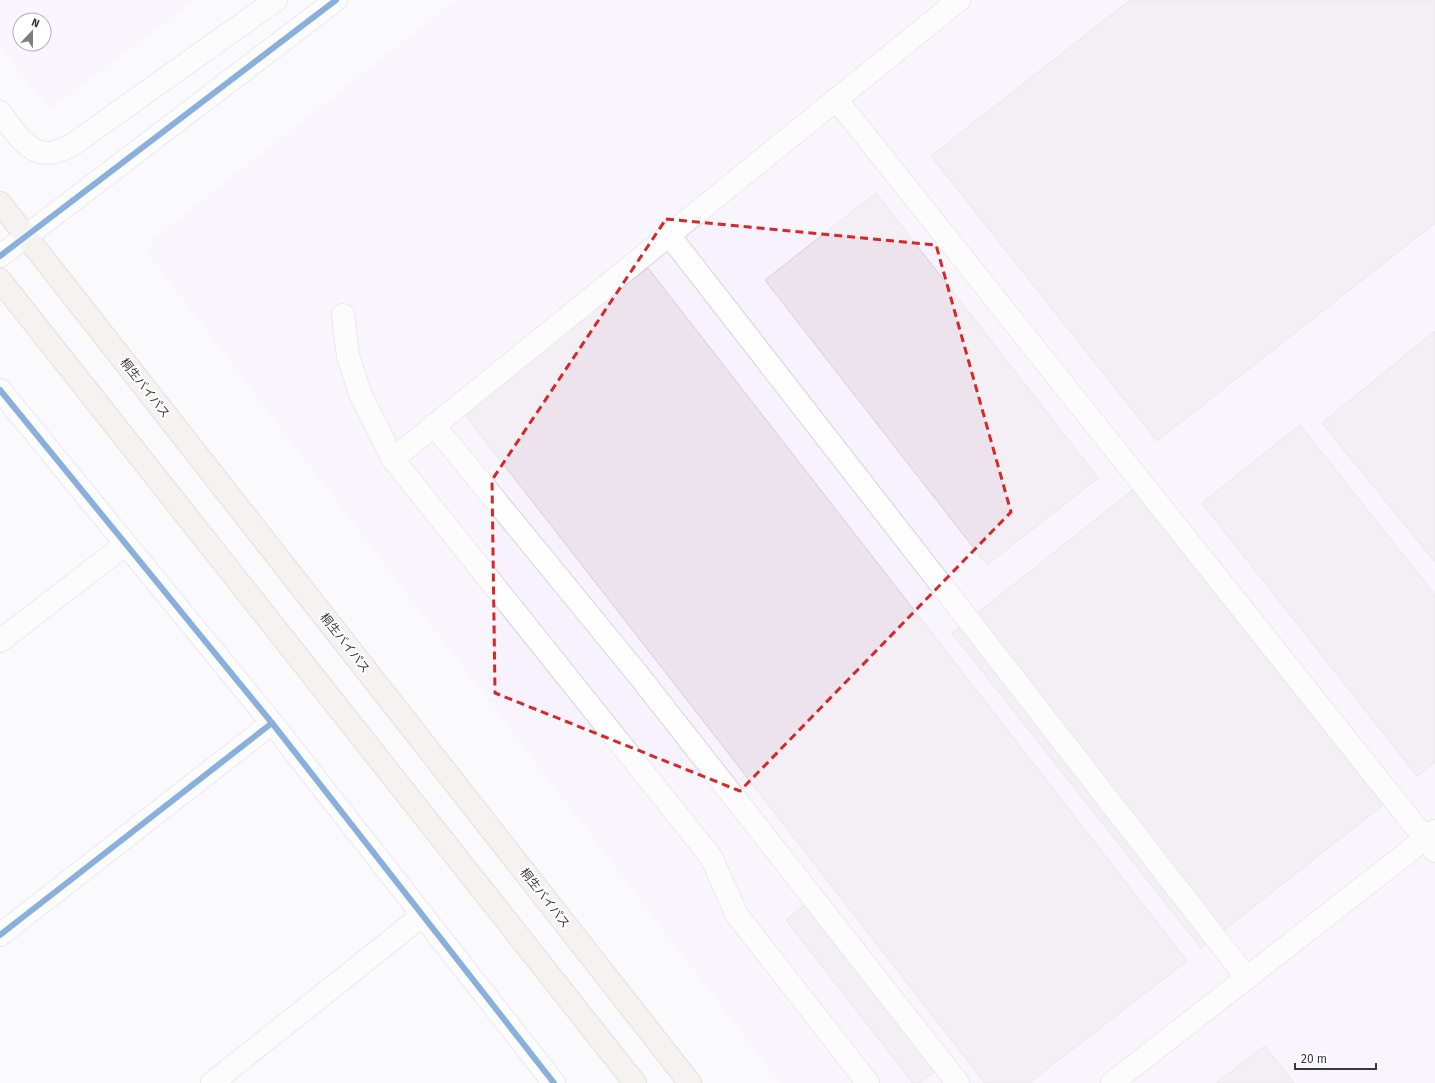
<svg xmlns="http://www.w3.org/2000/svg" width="1435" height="1083" font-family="'Fira Sans','Noto Sans JP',sans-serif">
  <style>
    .built { fill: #f7f2fd; fill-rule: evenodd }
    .building { fill: #ede3ec; stroke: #d3cfd3 }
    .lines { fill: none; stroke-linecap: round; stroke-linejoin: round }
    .minor-casing { stroke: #d6d4d9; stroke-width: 24 }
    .highway-casing { stroke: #c7c1ba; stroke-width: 24 }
    .minor { stroke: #fefefe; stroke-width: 22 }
    .highway { stroke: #eeeae2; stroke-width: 22 }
    .cycleway-casing { stroke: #fff; stroke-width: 8 }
    .cycleway { stroke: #0057b8; stroke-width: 6 }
    .marked { fill: none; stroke: #d62828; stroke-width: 3; stroke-dasharray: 8 5; stroke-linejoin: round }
    .labels { text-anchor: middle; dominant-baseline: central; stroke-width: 4; stroke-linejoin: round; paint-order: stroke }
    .street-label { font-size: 12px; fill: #3b3740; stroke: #fff }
  </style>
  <rect width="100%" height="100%" fill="#faf9fb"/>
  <g class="built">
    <path d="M 0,0 L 195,0 L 50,109 L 0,47 ZM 20,20 L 44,20 L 44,44 L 20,44 Z"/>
    <path d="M 456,0 L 1435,0 L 1435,1083 L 780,1083 L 147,252 L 154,239 Z"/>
  </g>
  <g class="building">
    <path d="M 1130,0 L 1435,0 L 1435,223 L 1157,441 L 931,156 Z"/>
    <path d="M 876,193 L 1098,478 L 987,565 L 765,280 Z"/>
    <path d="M 648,268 L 1187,961 L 1029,1083 L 985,1083 L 462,411 Z"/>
    <path d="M 1435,331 L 1435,562 L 1322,423 Z"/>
    <path d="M 1300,425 L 1435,595 L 1435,762 L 1417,776 L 1202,503 Z"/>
    <path d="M 1133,490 L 1383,805 L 1201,948 L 952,633 Z"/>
    <path d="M 806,904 L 935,1071 L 919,1083 L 913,1083 L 786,920 Z"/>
    <path d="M 1265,1046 L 1294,1083 L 1216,1083 Z"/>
  </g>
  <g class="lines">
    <defs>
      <g id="minor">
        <path d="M 836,99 L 1435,851"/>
        <path d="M 0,112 C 11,127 27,154 48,153 C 56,153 65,148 72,145 L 276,0"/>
        <path d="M 669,235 L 1247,978"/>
        <path d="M 0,256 L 336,0"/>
        <path d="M 343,315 L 348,356 L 361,396 L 393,459 L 711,857 L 737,915 L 868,1083"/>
        <path d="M 0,390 L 272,723 L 554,1083"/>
        <path d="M 434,425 L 640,677 L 958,1083"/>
        <path d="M 393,459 L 959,0"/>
        <path d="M 0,641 L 126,544"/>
        <path d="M 0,935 L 272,723"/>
        <path d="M 212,1083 L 423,915"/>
        <path d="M 1112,1083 L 1435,831"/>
      </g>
      <g id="highway">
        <path d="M 0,203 L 690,1083"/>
        <path d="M 0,280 L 635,1083"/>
      </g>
    </defs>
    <use href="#minor" class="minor-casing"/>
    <use href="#highway" class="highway-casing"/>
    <use href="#minor" class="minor"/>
    <use href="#highway" class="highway"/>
    <defs>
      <g id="cycleway">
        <path d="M 0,256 L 336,0"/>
        <path d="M 0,390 L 272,723 L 554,1083"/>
        <path d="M 0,935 L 272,723"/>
      </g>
    </defs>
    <use href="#cycleway" class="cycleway-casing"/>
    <use href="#cycleway" class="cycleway"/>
  </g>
  <path d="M0 0H1435V1083H0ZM 666,219 L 936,245 L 1011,512 L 740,791 L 495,693 L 492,480 Z" fill="#faf9fb" fill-opacity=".55" fill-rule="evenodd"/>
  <path class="marked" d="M 666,219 L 936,245 L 1011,512 L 740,791 L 495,693 L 492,480 Z"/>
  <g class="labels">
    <g class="street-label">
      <text transform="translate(145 388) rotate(52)">桐生バイパス</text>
      <text transform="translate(345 643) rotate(52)">桐生バイパス</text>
      <text transform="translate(545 898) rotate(52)">桐生バイパス</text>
    </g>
  </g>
  <g transform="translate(32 32) rotate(22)"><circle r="19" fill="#ffffff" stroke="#b1afb3"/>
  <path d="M0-3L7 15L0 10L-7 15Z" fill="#7e7b81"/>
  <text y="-6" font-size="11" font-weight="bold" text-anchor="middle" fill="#3b3740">N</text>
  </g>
  <path d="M1295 1063v6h81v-6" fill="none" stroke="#3b3740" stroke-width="2"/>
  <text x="1301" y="1063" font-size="12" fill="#3b3740" stroke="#ffffff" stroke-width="3" paint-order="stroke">20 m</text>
</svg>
